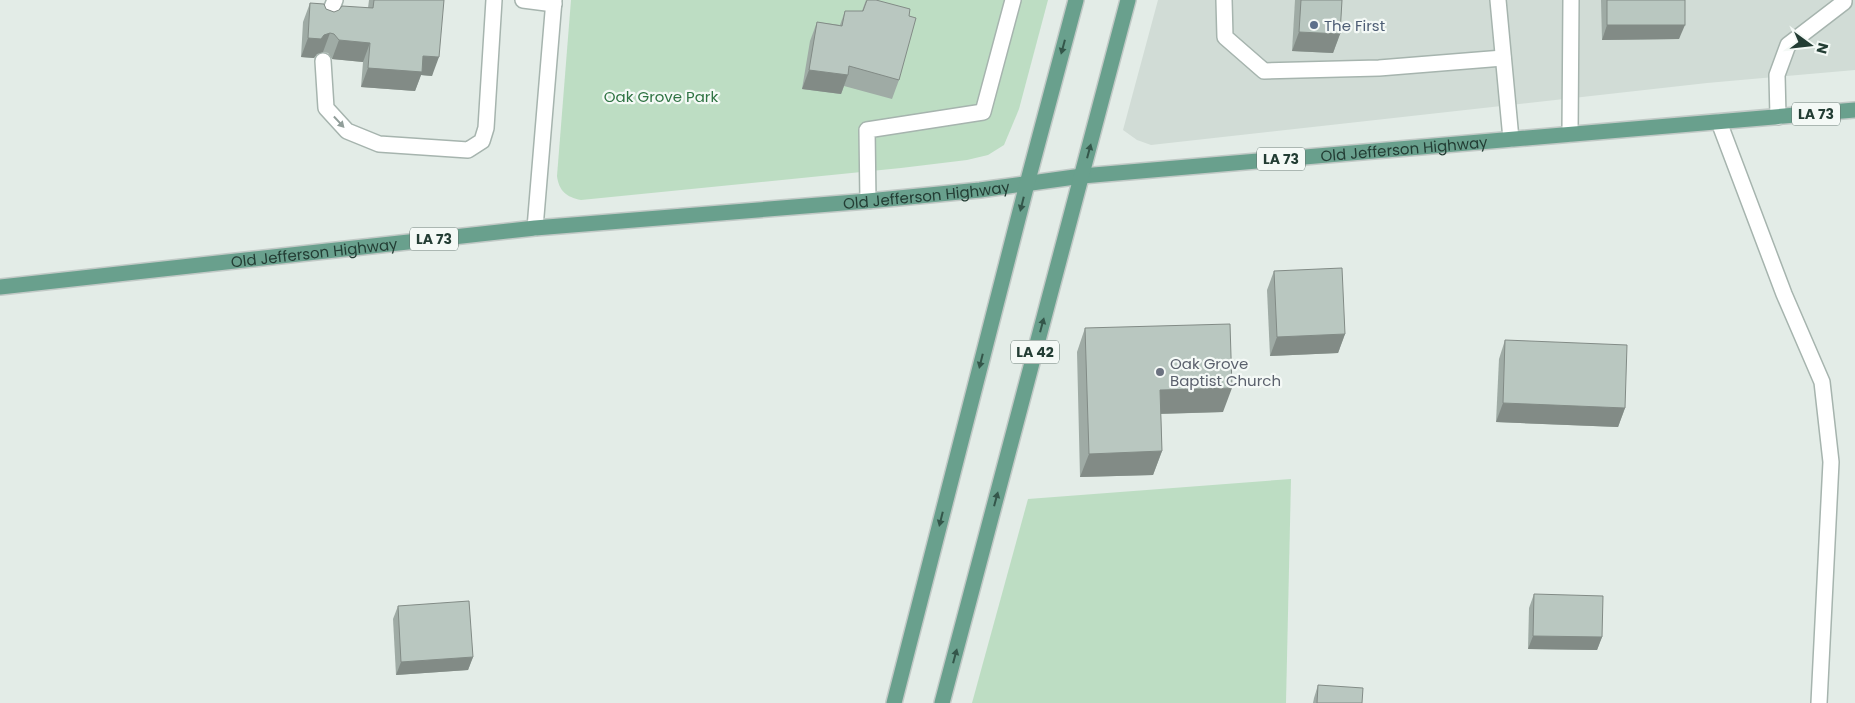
<svg xmlns="http://www.w3.org/2000/svg" width="1855" height="703" font-family="Poppins,sans-serif">
  <style>
    .built { fill: #d1dcd6 }
    .green { fill: #bdddc3 }
    .lines { fill: none; stroke-linecap: round; stroke-linejoin: round }
    .minor-casing { stroke: #a6b4ae; stroke-width: 18 }
    .major-casing { stroke: #c1c9c6; stroke-width: 18 }
    .minor { stroke: #fff; stroke-width: 15 }
    .major { stroke: #69a08d; stroke-width: 15 }
    .wall { fill: #9faba5 }
    .shaded-wall { fill: #828b86 }
    .building { fill: #b9c7c0; stroke: #828b86 }
    .oneway { fill: #34564a }
    .oneway2 { fill: #919e9a }
    .service-dot { fill: #5c6f8a; stroke: #f4f9f6; stroke-width: 2 }
    .worship-dot { fill: #6b7280; stroke: #f4f9f6; stroke-width: 2 }
    .labels { text-anchor: middle; dominant-baseline: central; stroke-width: 4.5; stroke-linejoin: round; paint-order: stroke }
    .shield { fill: #f4f9f6; stroke: #62756e; stroke-width: 1 }
    .shield-label { font-size: 14px; font-weight: bold; fill: #233d34 }
    .service-label { font-size: 15px; fill: #4e5e75; stroke: #f4f9f6; text-anchor: start }
    .park-label { font-size: 15px; fill: #2f7343; stroke: #f4f9f6 }
    .street-label { font-size: 15px; fill: #233d34; stroke: #f4f9f6 }
    .worship-label { font-size: 15px; fill: #5b616d; stroke: #f4f9f6; text-anchor: start }
  </style>
  <rect width="100%" height="100%" fill="#e3ece7"/>
  <path class="built" d="M 1158,0 L 1855,0 L 1855,70 L 1707,83 L 1151,145 L 1137,140 L 1123,130 Z"/>
  <g class="green">
    <path d="M 571,0 L 1048,0 L 1019,109 L 1004,145 L 988,155 L 967,160 L 901,168 L 581,200 C 566,197 559,191 557,176 Z"/>
    <path d="M 1291,479 L 1286,703 L 972,703 L 1028,499 Z"/>
  </g>
  <g class="lines">
    <defs>
      <g id="minor">
        <path d="M 523,0 L 554,4"/>
        <path d="M 1224,0 L 1225,37 L 1264,71 L 1379,68 L 1503,58"/>
        <path d="M 1498,0 L 1511,139"/>
        <path d="M 326,22 L 335,0"/>
        <path d="M 323,61 L 326,108 L 347,131 L 379,144 L 468,150 L 482,141 L 486,128 L 494,0"/>
        <path d="M 1778,117 L 1777,75 L 1788,45 L 1844,2 L 1844,0"/>
        <path d="M 1719,122 L 1784,294 L 1822,382 L 1831,462 L 1819,703"/>
        <path d="M 1570,134 L 1571,0"/>
        <path d="M 868,201 L 867,130 L 983,112 L 1013,0"/>
        <path d="M 535,228 L 554,0"/>
      </g>
      <g id="major">
        <path id="s1" d="M 0,287 L 535,228 L 868,201 L 980,190 L 1082,176 L 1855,110"/>
        <path d="M 894,703 L 1027,184 L 1076,0"/>
        <path d="M 942,703 L 1128,0"/>
      </g>
    </defs>
    <use href="#minor" class="minor-casing"/>
    <use href="#major" class="major-casing"/>
    <use href="#minor" class="minor"/>
    <use href="#major" class="major"/>
  </g>
  <g class="wall">
    <path d="M 369,0 L 444,0 L 432,76 L 421,75 L 415,91 L 361,87 L 363,62 L 332,59 L 328,53 L 323,52 L 317,54 L 314,58 L 301,57 L 303,22 L 310,3 L 334,12 L 368,8 Z"/>
    <path d="M 866,0 L 899,80 L 892,99 L 844,86 L 841,94 L 802,89 L 810,41 L 817,22 L 840,25 L 845,11 L 862,11 Z"/>
    <path d="M 1295,0 L 1342,0 L 1340,34 L 1333,53 L 1292,51 Z"/>
    <path d="M 1601,0 L 1685,0 L 1679,39 L 1602,40 Z"/>
    <path d="M 1274,271 L 1345,334 L 1338,353 L 1270,356 L 1267,290 Z"/>
    <path d="M 1085,328 L 1223,412 L 1161,414 L 1162,451 L 1153,475 L 1080,477 L 1077,352 Z"/>
    <path d="M 1505,340 L 1625,408 L 1618,427 L 1496,422 L 1499,359 Z"/>
    <path d="M 1534,594 L 1602,637 L 1597,650 L 1528,649 L 1529,608 Z"/>
    <path d="M 398,606 L 473,657 L 468,670 L 396,675 L 393,619 Z"/>
    <path d="M 1318,685 L 1362,703 L 1313,703 L 1314,698 Z"/>
  </g>
  <g class="shaded-wall">
    <path d="M 1607,25 L 1685,25 L 1679,39 L 1602,40 Z"/>
    <path d="M 1299,32 L 1340,34 L 1333,53 L 1292,51 Z"/>
    <path d="M 330,33 L 323,52 L 317,54 L 314,58 L 301,57 L 308,38 Z"/>
    <path d="M 339,40 L 370,43 L 363,62 L 332,59 Z"/>
    <path d="M 423,56 L 439,57 L 432,76 L 421,75 L 415,91 L 361,87 L 368,68 Z"/>
    <path d="M 809,70 L 848,75 L 841,94 L 802,89 Z"/>
    <path d="M 1345,334 L 1338,353 L 1270,356 L 1277,337 Z"/>
    <path d="M 1232,388 L 1223,412 L 1152,414 L 1160,390 Z"/>
    <path d="M 1503,403 L 1625,408 L 1618,427 L 1496,422 Z"/>
    <path d="M 1162,451 L 1153,475 L 1080,477 L 1089,454 Z"/>
    <path d="M 1533,636 L 1602,637 L 1597,650 L 1528,649 Z"/>
    <path d="M 473,657 L 468,670 L 396,675 L 401,662 Z"/>
  </g>
  <g class="building">
    <path d="M 374,0 L 444,0 L 439,57 L 423,56 L 422,72 L 368,68 L 370,43 L 339,40 L 334,34 L 330,33 L 324,35 L 321,39 L 308,38 L 310,3 L 324,4 L 326,9 L 334,12 L 339,10 L 342,6 L 373,8 Z"/>
    <path d="M 867,0 L 876,0 L 910,9 L 909,16 L 916,18 L 899,80 L 849,66 L 848,75 L 809,70 L 817,22 L 842,26 L 845,11 L 863,11 Z"/>
    <path d="M 1301,0 L 1342,0 L 1340,34 L 1299,32 Z"/>
    <rect x="1607" y="0" width="78" height="25"/>
    <path d="M 1342,268 L 1345,334 L 1277,337 L 1274,271 Z"/>
    <path d="M 1230,324 L 1232,388 L 1160,390 L 1162,451 L 1089,454 L 1085,328 Z"/>
    <path d="M 1505,340 L 1627,345 L 1625,408 L 1503,403 Z"/>
    <path d="M 1534,594 L 1603,596 L 1602,637 L 1533,636 Z"/>
    <path d="M 469,601 L 473,657 L 401,662 L 398,606 Z"/>
    <path d="M 1318,685 L 1363,688 L 1362,703 L 1317,703 Z"/>
  </g>
  <defs><path id="oneway-solid" d="M-6-.8H1V-3.2L6.5 0L1 3.2V.8H-6Z" transform="scale(1.25)"/></defs>
  <g class="oneway">
    <use href="#oneway-solid" transform="translate(1063 47) rotate(105)"/>
    <use href="#oneway-solid" transform="translate(1089 151) rotate(-75)"/>
    <use href="#oneway-solid" transform="translate(1022 204) rotate(104)"/>
    <use href="#oneway-solid" transform="translate(1042 325) rotate(-75)"/>
    <use href="#oneway-solid" transform="translate(981 361) rotate(104)"/>
    <use href="#oneway-solid" transform="translate(996 499) rotate(-75)"/>
    <use href="#oneway-solid" transform="translate(941 519) rotate(104)"/>
    <use href="#oneway-solid" transform="translate(955 656) rotate(-75)"/>
  </g>
  <use class="oneway2" href="#oneway-solid" transform="translate(339 122) rotate(47)"/>
  <circle class="service-dot" cx="1314" cy="25" r="5"/>
  <circle class="worship-dot" cx="1160" cy="372" r="5"/>
  <g class="labels">
    <g class="shield">
      <rect x="1792" y="102.5" width="48" height="23" rx="4"/>
      <rect x="1257" y="147.5" width="48" height="23" rx="4"/>
      <rect x="410" y="227.5" width="48" height="23" rx="4"/>
      <rect x="1011" y="340.5" width="48" height="23" rx="4"/>
    </g>
    <g class="shield-label">
      <text x="1816" y="114">LA 73</text>
      <text x="1281" y="159">LA 73</text>
      <text x="434" y="239">LA 73</text>
      <text x="1035" y="352">LA 42</text>
    </g>
    <g class="service-label">
      <text x="1324" y="25">The First</text>
    </g>
    <g class="park-label">
      <text x="661" y="96">Oak Grove Park</text>
    </g>
    <g class="street-label">
      <text stroke="none"><textPath href="#s1" startOffset="1411">Old Jefferson Highway</textPath></text>
      <text stroke="none"><textPath href="#s1" startOffset="931">Old Jefferson Highway</textPath></text>
      <text stroke="none"><textPath href="#s1" startOffset="316">Old Jefferson Highway</textPath></text>
    </g>
    <g class="worship-label">
      <text x="1170" y="363">Oak Grove<tspan x="1170" dy="17">Baptist Church</tspan></text>
    </g>
  </g>
  <g transform="translate(1810 45) rotate(105)" stroke="#f4f9f6" stroke-width="4" paint-order="stroke">
  <path d="M0-4L9 19L0 12L-9 19Z" fill="#233d34"/>
  <text y="-8" font-size="14" font-weight="bold" text-anchor="middle" fill="#233d34">N</text>
  </g>
</svg>
